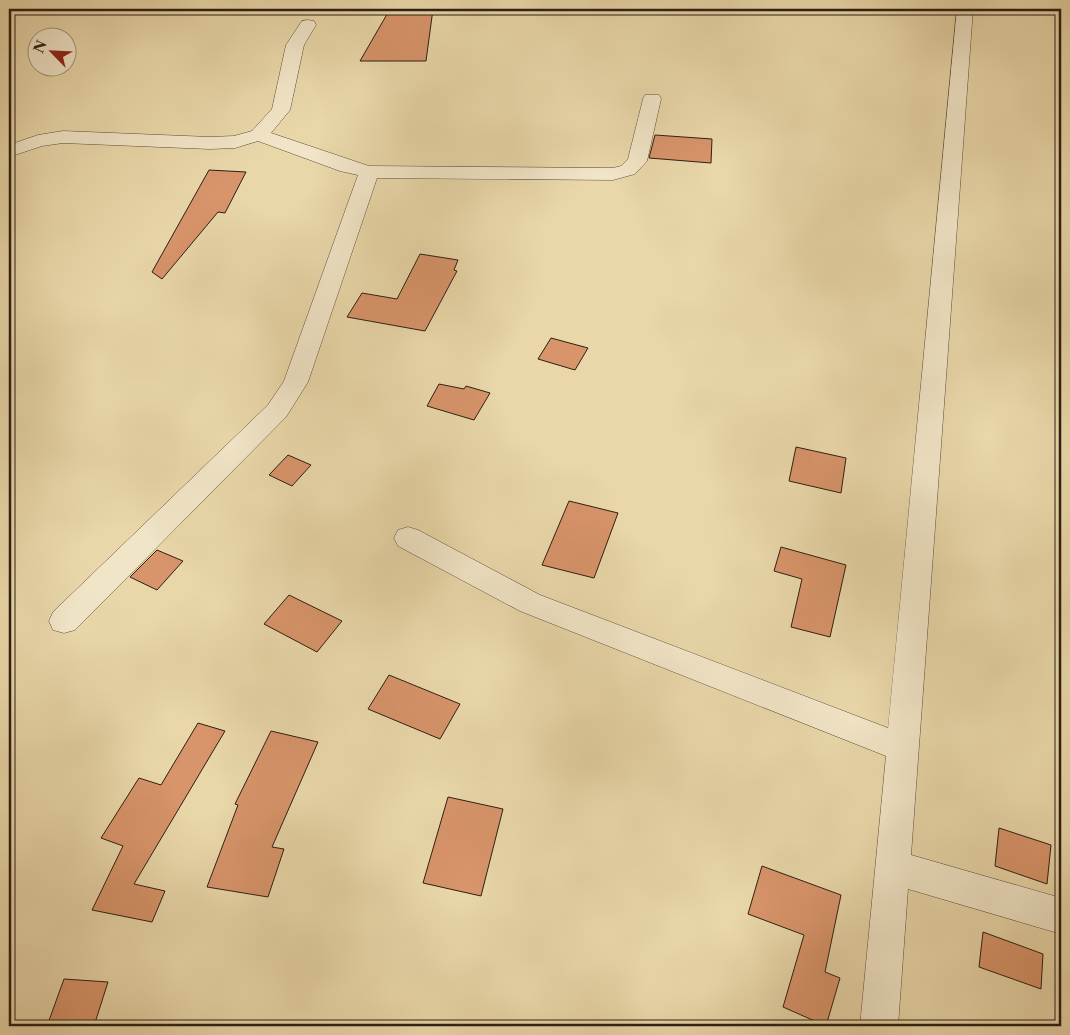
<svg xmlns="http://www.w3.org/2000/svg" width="1070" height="1035" font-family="'Libre Caslon Text',serif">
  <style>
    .building { fill: #d8946a; stroke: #2d1e14 }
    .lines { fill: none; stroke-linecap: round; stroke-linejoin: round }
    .street-casing { stroke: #5c4c39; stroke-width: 1 }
    .street { fill: #f1e5c7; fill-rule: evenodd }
  </style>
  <rect width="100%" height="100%" fill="#e9d7a9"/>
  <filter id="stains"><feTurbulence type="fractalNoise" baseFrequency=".004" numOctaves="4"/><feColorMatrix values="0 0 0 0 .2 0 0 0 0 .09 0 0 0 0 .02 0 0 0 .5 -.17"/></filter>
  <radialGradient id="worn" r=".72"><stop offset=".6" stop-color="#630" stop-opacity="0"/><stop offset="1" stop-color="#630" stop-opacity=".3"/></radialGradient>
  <g class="building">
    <path d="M 390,9 L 433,9 L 426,61 L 360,61 Z"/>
    <path d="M 655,135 L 712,139 L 711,163 L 649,158 Z"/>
    <path d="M 209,170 L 246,172 L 225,213 L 218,212 L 162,279 L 152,272 Z"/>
    <path d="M 420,254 L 458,260 L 454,270 L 457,271 L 425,331 L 347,317 L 362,293 L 397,299 Z"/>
    <path d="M 551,338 L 588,348 L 575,370 L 538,359 Z"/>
    <path d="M 439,384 L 464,389 L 466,386 L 490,393 L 474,420 L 427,406 Z"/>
    <path d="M 796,447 L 846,458 L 841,493 L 789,481 Z"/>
    <path d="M 288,455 L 311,465 L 292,486 L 269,475 Z"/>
    <path d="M 569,501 L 618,513 L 594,578 L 542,565 Z"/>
    <path d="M 781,547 L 846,565 L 830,637 L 791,627 L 802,579 L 774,571 Z"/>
    <path d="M 157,550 L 183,561 L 157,590 L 130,577 Z"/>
    <path d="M 289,595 L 342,621 L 317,652 L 264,624 Z"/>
    <path d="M 389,675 L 460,704 L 440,739 L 368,709 Z"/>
    <path d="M 198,723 L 225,731 L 134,884 L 165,891 L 152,922 L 92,910 L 123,846 L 101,838 L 139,778 L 161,785 Z"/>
    <path d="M 271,731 L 318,742 L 272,847 L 284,849 L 268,897 L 207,887 L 238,805 L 235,804 Z"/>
    <path d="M 448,797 L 503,809 L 481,896 L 423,883 Z"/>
    <path d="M 999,828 L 1051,845 L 1047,884 L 995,866 Z"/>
    <path d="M 762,866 L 841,895 L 825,972 L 840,978 L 826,1026 L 783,1007 L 804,935 L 748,914 Z"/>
    <path d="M 983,932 L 1043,954 L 1041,989 L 979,967 Z"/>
    <path d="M 64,979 L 108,982 L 94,1026 L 47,1026 Z"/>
  </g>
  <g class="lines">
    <defs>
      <g id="street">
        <path d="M 957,9 L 973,9 L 911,855 L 1061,898 L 1061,934 L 908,889 L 898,1026 L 860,1026 L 886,756 L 520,611 L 398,546 L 394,538 L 398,530 L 408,527 L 418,530 L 540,595 L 888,728 Z"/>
        <path d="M 308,20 L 314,21 L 316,25 L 304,45 L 290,110 L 271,133 L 369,166 L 613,168 L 621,166 L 628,159 L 643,99 L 645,95 L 659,95 L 661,99 L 647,161 L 635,174 L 613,180 L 377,178 L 308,382 L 286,417 L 75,630 L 64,633 L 53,630 L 49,621 L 53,612 L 268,405 L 284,381 L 358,175 L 340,171 L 258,141 L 235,148 L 210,149 L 63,143 L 42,146 L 9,157 L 9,145 L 38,135 L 63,131 L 210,137 L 234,136 L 252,131 L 272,109 L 286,45 L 302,21 Z"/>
      </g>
    </defs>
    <use href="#street" class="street-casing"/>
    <use href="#street" class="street"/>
  </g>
  <rect width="1070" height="1035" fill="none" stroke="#e9d7a9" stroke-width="30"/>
  <rect x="10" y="10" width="1050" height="1015" fill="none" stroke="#2d1e14" stroke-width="2.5"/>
  <rect x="15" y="15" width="1040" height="1005" fill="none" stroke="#2d1e14"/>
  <g transform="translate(52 52) rotate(294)"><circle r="24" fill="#f1e5c7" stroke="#a3957f"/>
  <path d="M0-4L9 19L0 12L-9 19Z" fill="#8f2418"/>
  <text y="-8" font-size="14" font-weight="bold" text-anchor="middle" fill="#2d1e14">N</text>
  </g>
  <rect width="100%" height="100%" filter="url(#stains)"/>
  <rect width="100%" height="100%" fill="url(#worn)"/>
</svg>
